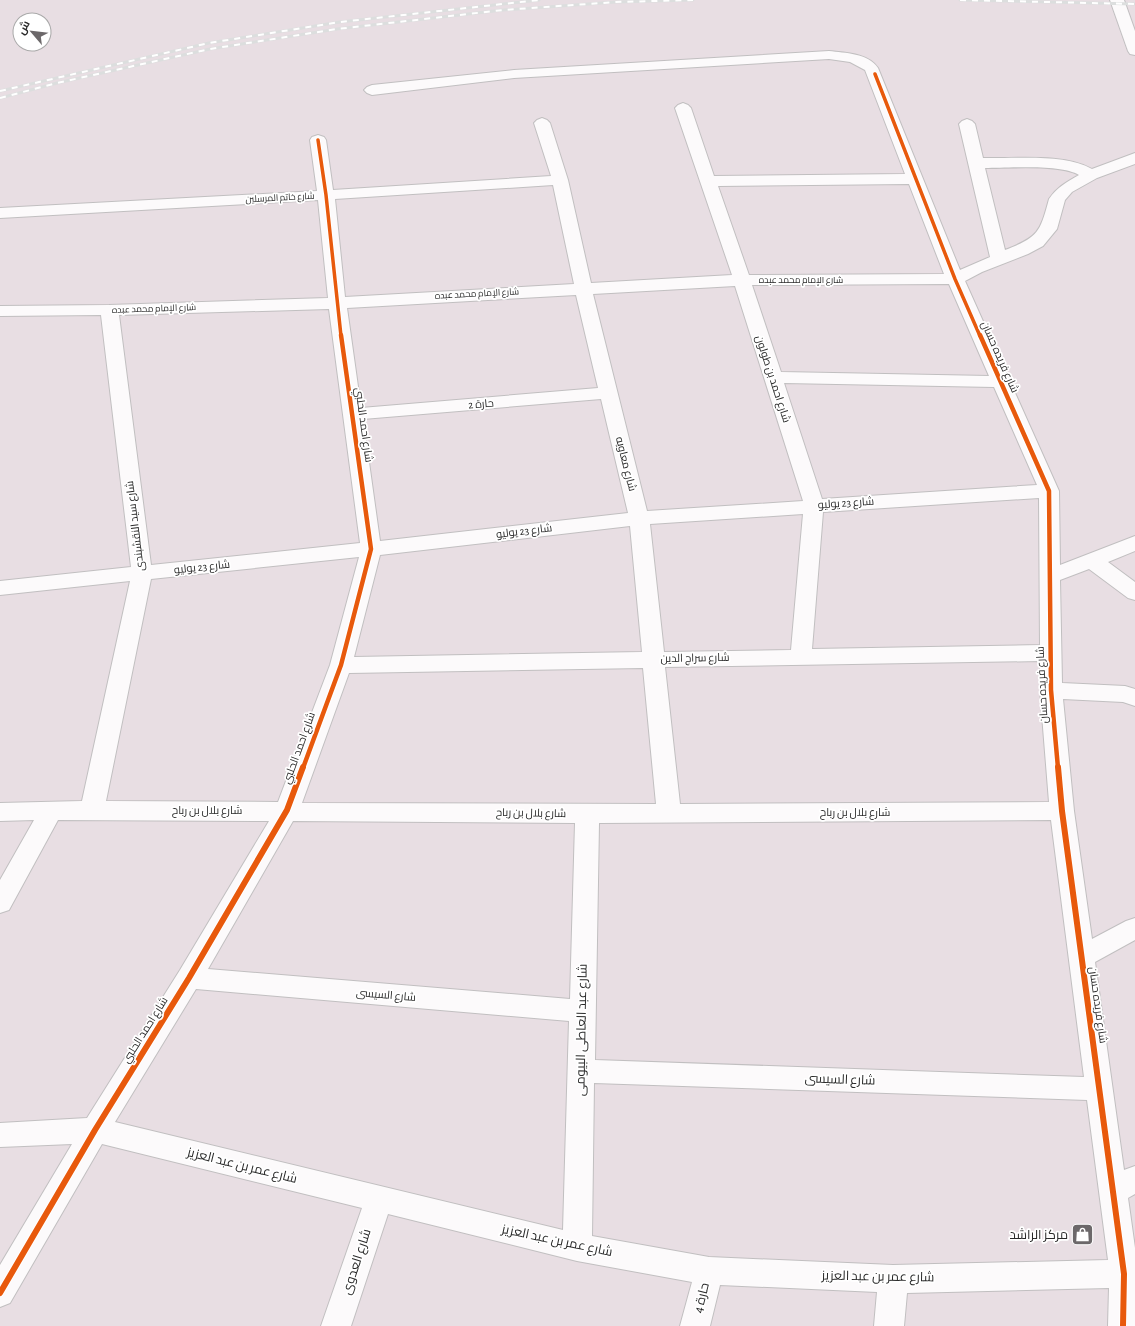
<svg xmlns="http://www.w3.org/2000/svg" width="1135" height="1326" font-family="'Alegreya Sans',Cairo,sans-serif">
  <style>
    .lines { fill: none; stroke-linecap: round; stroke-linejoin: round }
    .minor-casing { stroke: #c1bfc0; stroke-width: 2 }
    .minor { fill: #fcfafb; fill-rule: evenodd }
    .rail-casing { stroke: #dcdede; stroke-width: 3 }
    .rail { stroke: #fff; stroke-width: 2; stroke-dasharray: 6; stroke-linecap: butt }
    .cycleway-far2-casing { stroke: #fff; stroke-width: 5.5 }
    .cycleway-far1-casing { stroke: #fff; stroke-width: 7 }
    .cycleway-casing { stroke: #fff; stroke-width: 8 }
    .cycleway-far2 { stroke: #e8590c; stroke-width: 3.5 }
    .cycleway-far1 { stroke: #e8590c; stroke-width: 4.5 }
    .cycleway { stroke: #e8590c; stroke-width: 6 }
    .labels { text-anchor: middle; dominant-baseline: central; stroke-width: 3.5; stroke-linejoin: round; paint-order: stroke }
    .far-street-label { font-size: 9px; fill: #292929; stroke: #fff }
    .street-label { font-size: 11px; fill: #292929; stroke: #fff }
    .near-street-label { font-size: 13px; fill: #292929; stroke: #fff }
    .near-poi-label { font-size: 13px; fill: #292929; stroke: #fff; text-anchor: end }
  </style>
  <rect width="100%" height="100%" fill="#e8dee3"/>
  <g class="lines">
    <defs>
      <g id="minor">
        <path d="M 1110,0 L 1124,0 L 1135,31 L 1135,55 L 1130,54 L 1128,51 Z"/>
        <path d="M 829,51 C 845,53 868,53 878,68 L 960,270 L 990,257 L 959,124 L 962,121 L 967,119 L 972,121 L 975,124 L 983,158 C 1015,159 1065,153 1092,169 L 1135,153 L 1135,164 L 1097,178 L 1072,192 L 1065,200 L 1057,229 L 1043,246 L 1028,254 L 982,272 L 965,281 L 1059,491 L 1060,565 L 1135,536 L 1135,551 L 1108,562 L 1135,582 L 1135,600 L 1128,598 L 1089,569 L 1060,580 L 1062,683 L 1125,686 L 1135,689 L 1135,706 L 1123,702 L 1063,699 L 1074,811 L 1092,939 L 1126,921 L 1135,918 L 1135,940 L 1095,962 L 1124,1170 L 1135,1166 L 1135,1194 L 1128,1198 L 1135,1248 L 1135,1326 L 1108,1326 L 1109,1288 L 907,1293 L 904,1326 L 874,1326 L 877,1292 L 720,1285 L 710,1326 L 680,1326 L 692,1282 L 577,1261 L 388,1214 L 351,1326 L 321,1326 L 362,1208 L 102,1144 L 10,1303 L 0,1307 L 0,1265 L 72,1144 L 0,1147 L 0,1123 L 87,1118 L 180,970 L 269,821 L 58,820 L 9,910 L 0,913 L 0,880 L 34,820 L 0,821 L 0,803 L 82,801 L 130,581 L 0,595 L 0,581 L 131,567 L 101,315 L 0,316 L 0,306 L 109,305 L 328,298 L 318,200 L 0,218 L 0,208 L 317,191 L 310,140 L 312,137 L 318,135 L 324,137 L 326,140 L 333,190 L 551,176 L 534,123 L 537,120 L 542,118 L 547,120 L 550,123 L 568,180 L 591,283 L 732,275 L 675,108 L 678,105 L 683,103 L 688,105 L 691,108 L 714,176 L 905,174 L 865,70 L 850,62 L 829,59 L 514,78 L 372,95 L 367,93 L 364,90 L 367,87 L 372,85 L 514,70 ZM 985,168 C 1009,168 1061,164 1079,175 C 1067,182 1057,187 1049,199 C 1040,232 1039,237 1005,250 ZM 909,184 L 944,274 L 749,275 L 718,186 ZM 553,185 L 574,284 L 345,297 L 335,199 ZM 949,284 L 989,376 L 781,372 L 752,285 ZM 735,286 L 803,501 L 647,511 L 593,294 ZM 576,295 L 598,388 L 361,408 L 347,308 ZM 329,309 L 360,543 L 151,565 L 119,315 ZM 784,383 L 994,387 L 1037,485 L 822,499 ZM 601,399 L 628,513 L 380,541 L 363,419 ZM 1039,498 L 1040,645 L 812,649 L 823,512 ZM 803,514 L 791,650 L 664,652 L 650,524 ZM 630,526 L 642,652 L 354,657 L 380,555 ZM 359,557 L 330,665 L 278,802 L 106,801 L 151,579 ZM 1040,661 L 1040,690 L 1049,802 L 680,804 L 665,667 ZM 643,668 L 656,804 L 302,803 L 349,673 ZM 1051,820 L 1084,1077 L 595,1060 L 599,823 ZM 293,821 L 575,823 L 570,999 L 208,969 ZM 196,989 L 569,1021 L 563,1230 L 115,1122 ZM 594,1083 L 1087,1100 L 1108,1260 L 893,1265 L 709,1257 L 592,1236 Z"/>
      </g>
    </defs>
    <use href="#minor" class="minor-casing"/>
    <use href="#minor" class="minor"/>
    <defs>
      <g id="rail">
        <path d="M 960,0 L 1135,4"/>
        <path d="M 0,91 L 209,43 L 340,22 L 539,0"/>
        <path d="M 0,98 L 57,83 L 210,49 L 337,29 L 503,10 L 616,2 L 693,0"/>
      </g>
    </defs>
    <use href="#rail" class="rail-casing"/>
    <use href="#rail" class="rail"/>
    <defs>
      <g id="cycleway-far2">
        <path d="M 875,74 L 955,279 L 980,336"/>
        <path d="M 318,140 L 326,195 L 341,336"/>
      </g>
      <g id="cycleway-far1">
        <path d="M 980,335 L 1049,491 L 1051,690 L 1058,768"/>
        <path d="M 303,768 L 341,665 L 371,549 L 341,335"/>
      </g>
      <g id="cycleway">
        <path d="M 1058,767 L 1062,811 L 1124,1274 L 1123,1326"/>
        <path d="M 0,1293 L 95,1130 L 189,978 L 287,810 L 303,767"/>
      </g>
    </defs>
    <use href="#cycleway-far2" class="cycleway-far2-casing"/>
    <use href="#cycleway-far1" class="cycleway-far1-casing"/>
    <use href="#cycleway" class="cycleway-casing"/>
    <use href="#cycleway-far2" class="cycleway-far2"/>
    <use href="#cycleway-far1" class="cycleway-far1"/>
    <use href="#cycleway" class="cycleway"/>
  </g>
  <defs>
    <symbol id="shop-square" viewBox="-11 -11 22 22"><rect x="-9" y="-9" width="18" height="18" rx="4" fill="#6c686a" stroke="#fff"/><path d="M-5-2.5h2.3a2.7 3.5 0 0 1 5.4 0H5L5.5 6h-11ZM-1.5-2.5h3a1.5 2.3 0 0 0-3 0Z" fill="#fff"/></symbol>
  </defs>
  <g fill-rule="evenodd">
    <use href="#shop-square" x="1070" y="1222" width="25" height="25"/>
  </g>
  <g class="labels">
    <g class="far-street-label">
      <text transform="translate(280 198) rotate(-3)">شارع خاتم المرسلين</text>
      <text x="801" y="280">شارع الإمام محمد عبده</text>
      <text transform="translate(477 294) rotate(-3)">شارع الإمام محمد عبده</text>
      <text transform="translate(154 309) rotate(-2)">شارع الإمام محمد عبده</text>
    </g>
    <g class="street-label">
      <text transform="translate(1000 357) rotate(66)">شارع فريده حسان</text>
      <text transform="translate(773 379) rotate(72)">شارع احمد بن طولون</text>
      <text transform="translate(481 404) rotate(-5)">حارة 2</text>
      <text transform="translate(364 425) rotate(82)">شارع احمد الحلبي</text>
      <text transform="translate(626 464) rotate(76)">شارع معاويه</text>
      <text transform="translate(846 503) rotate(-4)">شارع 23 يوليو</text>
      <text transform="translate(135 526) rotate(-97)">شارع سيد النقشبندى</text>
      <text transform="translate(524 531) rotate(-7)">شارع 23 يوليو</text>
      <text transform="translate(202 567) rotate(-6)">شارع 23 يوليو</text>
      <text transform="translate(695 658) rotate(-1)">شارع سراج الدين</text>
      <text transform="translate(1042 685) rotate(-93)">شارع فريده حسان</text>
      <text transform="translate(299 748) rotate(-70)">شارع احمد الحلبي</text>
      <text x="207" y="810">شارع بلال بن رباح</text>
      <text x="855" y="812">شارع بلال بن رباح</text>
      <text transform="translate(531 813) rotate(1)">شارع بلال بن رباح</text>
      <text transform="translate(386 995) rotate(5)">شارع السيسى</text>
      <text transform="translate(1098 1005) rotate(82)">شارع فريده حسان</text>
      <text transform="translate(145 1030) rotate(-58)">شارع احمد الحلبي</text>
    </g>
    <g class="near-street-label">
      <text transform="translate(582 1030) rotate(-89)">شارع عبد العاطى البيومى</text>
      <text transform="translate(840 1080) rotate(2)">شارع السيسى</text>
      <text transform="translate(242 1166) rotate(14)">شارع عمر بن عبد العزيز</text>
      <text transform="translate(557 1241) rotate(12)">شارع عمر بن عبد العزيز</text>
      <text transform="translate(357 1262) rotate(-72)">شارع العدوى</text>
      <text transform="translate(878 1277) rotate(1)">شارع عمر بن عبد العزيز</text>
      <text transform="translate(702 1298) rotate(-76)">حارة 4</text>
    </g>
    <g class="near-poi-label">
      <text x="1068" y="1235">مركز الراشد</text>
    </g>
  </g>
  <g transform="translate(32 32) rotate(298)"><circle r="19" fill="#ffffff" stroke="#a9a9a9"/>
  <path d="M0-3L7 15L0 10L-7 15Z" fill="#6c686a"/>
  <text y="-6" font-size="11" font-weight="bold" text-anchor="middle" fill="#292929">ش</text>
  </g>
</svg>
